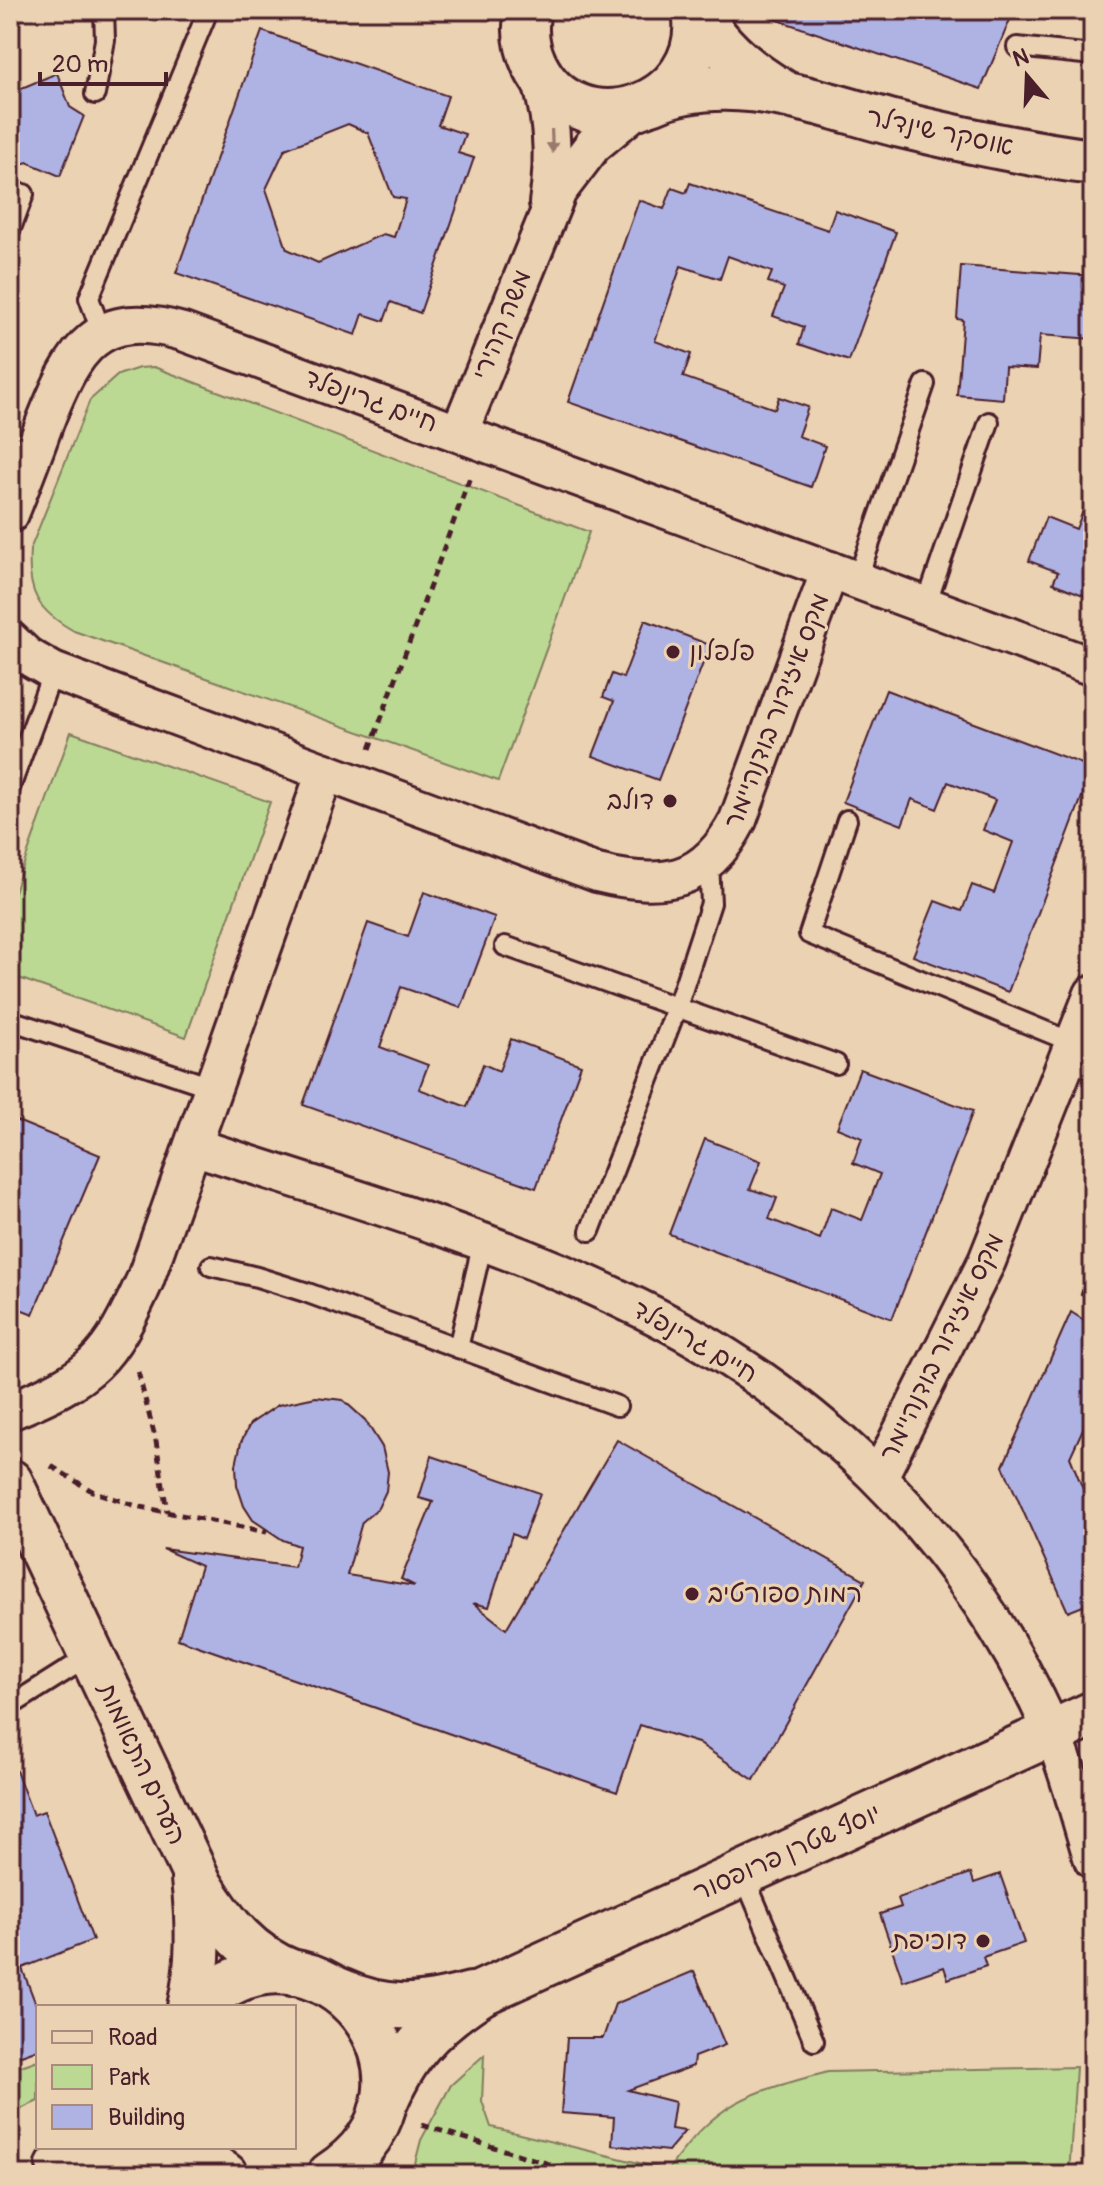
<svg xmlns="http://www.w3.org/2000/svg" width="1103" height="2185" font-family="Pangolin,'Playpen Sans Hebrew',sans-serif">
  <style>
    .green { fill: #bbd992; stroke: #827c5e; stroke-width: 2 }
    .building { fill: #afb3e4; stroke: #4a1f2b; stroke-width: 2; fill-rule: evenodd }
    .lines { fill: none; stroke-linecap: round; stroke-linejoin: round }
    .service-casing { stroke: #4a1f2b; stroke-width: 24 }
    .minor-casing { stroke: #4a1f2b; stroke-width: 42 }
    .tertiary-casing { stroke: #4a1f2b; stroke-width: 50 }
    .path { stroke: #4a1f2b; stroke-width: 5; stroke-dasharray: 8 6; stroke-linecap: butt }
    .service { stroke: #ead2b2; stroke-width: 18 }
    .minor { stroke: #ead2b2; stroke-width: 36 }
    .tertiary { stroke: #ead2b2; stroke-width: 44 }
    .oneway { fill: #9a786e }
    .poi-dot { fill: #4a1f2b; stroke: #ead2b2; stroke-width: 3 }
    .labels { text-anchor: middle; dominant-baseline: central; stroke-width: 6; stroke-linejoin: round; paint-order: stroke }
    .street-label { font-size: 26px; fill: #4a1f2b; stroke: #ead2b2 }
    .poi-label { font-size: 26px; fill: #4a1f2b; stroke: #ead2b2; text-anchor: start }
  </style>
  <rect width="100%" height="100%" fill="#ead2b2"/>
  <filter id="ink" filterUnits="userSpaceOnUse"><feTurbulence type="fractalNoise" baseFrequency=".0125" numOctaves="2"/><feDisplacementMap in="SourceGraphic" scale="16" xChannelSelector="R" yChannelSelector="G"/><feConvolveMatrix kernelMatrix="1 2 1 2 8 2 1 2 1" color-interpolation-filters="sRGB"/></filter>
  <g filter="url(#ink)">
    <g class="green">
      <path d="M 154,367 L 589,532 L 498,781 L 74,631 C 38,611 27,593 30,550 L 90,400 L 118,375 L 139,368 Z"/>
      <path d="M 71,732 L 270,802 L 186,1037 L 10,975 L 10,903 Z"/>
      <path d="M 484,2055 L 482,2101 L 491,2127 L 668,2170 C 718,2100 748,2093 828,2072 L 1076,2067 L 1069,2175 L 412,2175 L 421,2140 L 451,2085 Z"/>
      <path d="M 38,2060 L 38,2101 L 10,2114 L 10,2070 Z"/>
    </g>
    <g class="building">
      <path d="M 759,10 L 996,10 L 1012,15 L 981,89 L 757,13 Z"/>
      <path d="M 262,31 L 448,96 L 438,125 L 465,134 L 458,153 L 474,158 L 420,313 L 391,302 L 384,321 L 363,314 L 356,335 L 176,273 ZM 348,124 L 368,133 L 393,197 L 406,199 L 394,237 L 383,234 L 318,263 L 287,249 L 266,189 L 285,149 Z"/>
      <path d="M 57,73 L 70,107 L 84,116 L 60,176 L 27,162 L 10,169 L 10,93 Z"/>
      <path d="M 690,183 L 828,230 L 835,210 L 896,232 L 849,361 L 799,344 L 804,327 L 773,316 L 784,288 L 768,282 L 772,272 L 728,256 L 720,279 L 681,266 L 655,341 L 691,354 L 683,377 L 775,409 L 779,397 L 808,407 L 798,436 L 825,446 L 811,487 L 568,402 L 639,200 L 664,209 L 672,188 L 686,193 Z"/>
      <path d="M 961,266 L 1093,276 L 1093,339 L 1040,335 L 1037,369 L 1005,367 L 1003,399 L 957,395 L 963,320 L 957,319 Z"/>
      <path d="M 1093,485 L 1093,599 L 1053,583 L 1058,572 L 1029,561 L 1046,517 L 1076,529 Z"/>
      <path d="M 645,620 L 710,645 L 658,780 L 593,756 L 614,701 L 603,697 L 612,674 L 623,678 Z"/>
      <path d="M 886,690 L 1093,768 L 1008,992 L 913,956 L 935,901 L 962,911 L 972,885 L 994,893 L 1013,842 L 983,830 L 995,800 L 948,782 L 937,809 L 912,799 L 902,825 L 843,802 Z"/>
      <path d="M 424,892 L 495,917 L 461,1008 L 401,987 L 380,1047 L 428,1065 L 419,1089 L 467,1107 L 483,1064 L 499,1071 L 511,1039 L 581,1065 L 536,1188 L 303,1105 L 368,923 L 408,937 Z"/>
      <path d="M 860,1069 L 973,1111 L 892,1319 L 669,1234 L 705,1139 L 761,1161 L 750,1189 L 777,1198 L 769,1219 L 820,1239 L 831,1208 L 862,1220 L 880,1174 L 853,1163 L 862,1138 L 837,1128 Z"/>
      <path d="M 10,1118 L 100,1155 L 33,1314 L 10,1305 L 10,1218 L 19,1196 L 10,1192 Z"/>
      <path d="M 1093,1264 L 1093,1299 L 1081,1294 Z"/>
      <path d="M 1071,1312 L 1093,1326 L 1093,1407 L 1070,1457 L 1083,1489 L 1093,1493 L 1093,1602 L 1068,1612 L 1003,1466 Z"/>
      <path d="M 316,1397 L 343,1400 L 365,1420 L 382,1447 L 388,1472 L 386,1491 L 378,1508 L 362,1522 L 347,1575 L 415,1586 L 401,1579 L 433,1502 L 419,1498 L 432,1456 L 540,1493 L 523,1539 L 512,1534 L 489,1607 L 473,1603 L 506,1629 L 617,1440 L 865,1580 L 754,1780 L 698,1743 L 640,1725 L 617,1792 L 178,1639 L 201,1566 L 163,1549 L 294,1567 L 299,1546 L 283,1540 L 253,1520 L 244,1506 L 237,1485 L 236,1465 L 241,1442 L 250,1424 L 278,1405 Z"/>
      <path d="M 10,1755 L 33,1815 L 44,1811 L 93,1940 L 22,1968 L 38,2010 L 38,2049 L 10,2059 Z"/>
      <path d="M 971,1873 L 974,1883 L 1000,1874 L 1024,1943 L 983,1957 L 986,1966 L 948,1979 L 944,1967 L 903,1981 L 880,1914 L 901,1907 L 898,1898 Z"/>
      <path d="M 694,1971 L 725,2045 L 694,2057 L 693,2066 L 628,2090 L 675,2102 L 671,2129 L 685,2131 L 668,2151 L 612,2145 L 614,2117 L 561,2113 L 567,2038 L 603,2038 L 615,2004 Z"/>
    </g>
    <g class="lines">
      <defs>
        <g id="service">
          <path d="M 1017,47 L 1093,55"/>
          <path d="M 95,94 L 105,40 L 104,10"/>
          <path d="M 10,231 L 24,194"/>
          <path d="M 102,334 L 89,298 L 205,18"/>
          <path d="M 857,580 L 925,384"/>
          <path d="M 926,605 L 989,422"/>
          <path d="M 10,788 L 53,671"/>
          <path d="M 847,820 L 809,934 L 1074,1043"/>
          <path d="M 505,946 L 836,1064"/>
          <path d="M 10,1020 L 214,1088"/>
          <path d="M 1067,1060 L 1093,1070"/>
          <path d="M 590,1231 L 677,1007 L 711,903 L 709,862"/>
          <path d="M 211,1266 L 257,1277 L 305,1292 L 617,1406"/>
          <path d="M 458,1348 L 483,1242"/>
          <path d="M 10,1706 L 91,1655"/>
          <path d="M 743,1874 L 814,2041"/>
        </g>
        <g id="minor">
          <path d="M 536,68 C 553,112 555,157 548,203"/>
          <path d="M 459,433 L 558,191 L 593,145 L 639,107"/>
          <path d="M 10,514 C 22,484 34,453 45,422 C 74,349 97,307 183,332 L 1093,667"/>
          <path d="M 10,640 L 27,656 L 53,671 L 597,873 C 663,889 705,884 738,820 L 830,570"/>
          <path d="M 193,1146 C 336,1193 482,1234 618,1298 C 811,1387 962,1533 1050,1727 C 1068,1768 1079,1816 1093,1860"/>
          <path d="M 10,1411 C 93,1377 108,1362 145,1280 L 325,772"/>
          <path d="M 879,1477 L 987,1261 L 1093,994"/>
          <path d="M 55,2165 C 109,2154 163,2146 215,2169"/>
        </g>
        <g id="tertiary">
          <path d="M 528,10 C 524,28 526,47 534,64 C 576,153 711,108 695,10"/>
          <path d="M 698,10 C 716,46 748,72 782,92"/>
          <path d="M 651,102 C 732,67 821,105 901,125 C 964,140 1029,154 1093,162"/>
          <path d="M 10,1482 L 200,1885 C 224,1924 250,1957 293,1973"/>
          <path d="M 340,1991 C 387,2013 422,2008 471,1995"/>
          <path d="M 190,2007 C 200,1963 199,1924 194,1879"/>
          <path d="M 197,2007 C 317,1892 471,2083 330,2175"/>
          <path d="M 381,2112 C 403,2055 430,2026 481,1993 L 1093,1714"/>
          <path d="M 191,2147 L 202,2159 L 225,2175"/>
        </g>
      </defs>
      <use href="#service" class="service-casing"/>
      <use href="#minor" class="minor-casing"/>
      <use href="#tertiary" class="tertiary-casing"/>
      <g class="path">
        <path d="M 370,749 L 470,477"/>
        <path d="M 138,1372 L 156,1441 L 167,1512"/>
        <path d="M 51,1466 L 92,1491 L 136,1506 L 267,1532"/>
        <path d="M 422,2125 L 585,2175"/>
      </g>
      <use href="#service" class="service"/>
      <use href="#minor" class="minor"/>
      <use href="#tertiary" class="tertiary"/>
    </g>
    <defs><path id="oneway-solid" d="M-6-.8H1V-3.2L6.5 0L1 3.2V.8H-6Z" transform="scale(2)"/></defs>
    <use class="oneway" href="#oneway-solid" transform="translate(552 141) rotate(88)"/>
  </g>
  <g class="poi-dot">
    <circle cx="673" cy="652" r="8"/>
    <circle cx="670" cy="801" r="8"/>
    <circle cx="692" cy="1594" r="8"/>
    <circle cx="983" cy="1941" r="8"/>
  </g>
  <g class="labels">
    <g class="street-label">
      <text transform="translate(940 132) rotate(12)">אוסקר שינדלר</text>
      <text transform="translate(502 325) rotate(-68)">משה קהירי</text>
      <text transform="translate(371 401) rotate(20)">חיים גרינפלד</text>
      <text transform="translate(777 711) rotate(-69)">מקס איזידור בודנהיימר</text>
      <text transform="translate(695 1342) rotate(30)">חיים גרינפלד</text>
      <text transform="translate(942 1347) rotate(-64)">מקס איזידור בודנהיימר</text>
      <text transform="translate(142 1764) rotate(65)">הערים התאומות</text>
      <text transform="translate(787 1853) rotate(-24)">יוסף שטרן פרופסור</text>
    </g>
    <g class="poi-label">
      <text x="689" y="652">פלפלון</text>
      <text x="654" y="801" text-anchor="end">דולב</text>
      <text x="708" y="1594">רמות ספורטיב</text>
      <text x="967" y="1941" text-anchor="end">דוכיפת</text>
    </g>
  </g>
  <rect width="1103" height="2185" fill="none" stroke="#ead2b2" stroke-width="40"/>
  <rect x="20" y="20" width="1063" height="2145" fill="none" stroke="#4a1f2b" stroke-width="3" filter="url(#ink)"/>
  <rect x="36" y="2005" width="260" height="144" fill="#ead2b2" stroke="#aa8a7c" stroke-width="2"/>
  <rect x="52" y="2031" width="40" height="12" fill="#ead2b2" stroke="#aa8a7c" stroke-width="2"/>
  <text x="108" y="2045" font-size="24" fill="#4a1f2b">Road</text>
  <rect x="52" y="2065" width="40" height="24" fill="#bbd992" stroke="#aa8a7c" stroke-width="2"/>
  <text x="108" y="2085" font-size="24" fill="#4a1f2b">Park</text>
  <rect x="52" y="2105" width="40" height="24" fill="#afb3e4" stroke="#aa8a7c" stroke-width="2"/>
  <text x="108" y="2125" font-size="24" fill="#4a1f2b">Building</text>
  <g transform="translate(1027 76) rotate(341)" stroke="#ead2b2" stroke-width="6" paint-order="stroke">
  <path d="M0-6L14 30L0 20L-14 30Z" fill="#4a1f2b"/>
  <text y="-12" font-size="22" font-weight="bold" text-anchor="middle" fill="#4a1f2b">N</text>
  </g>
  <path d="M40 72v12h126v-12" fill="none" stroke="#4a1f2b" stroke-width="4"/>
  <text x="52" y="72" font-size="24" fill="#4a1f2b" stroke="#ead2b2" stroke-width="6" paint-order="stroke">20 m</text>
</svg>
